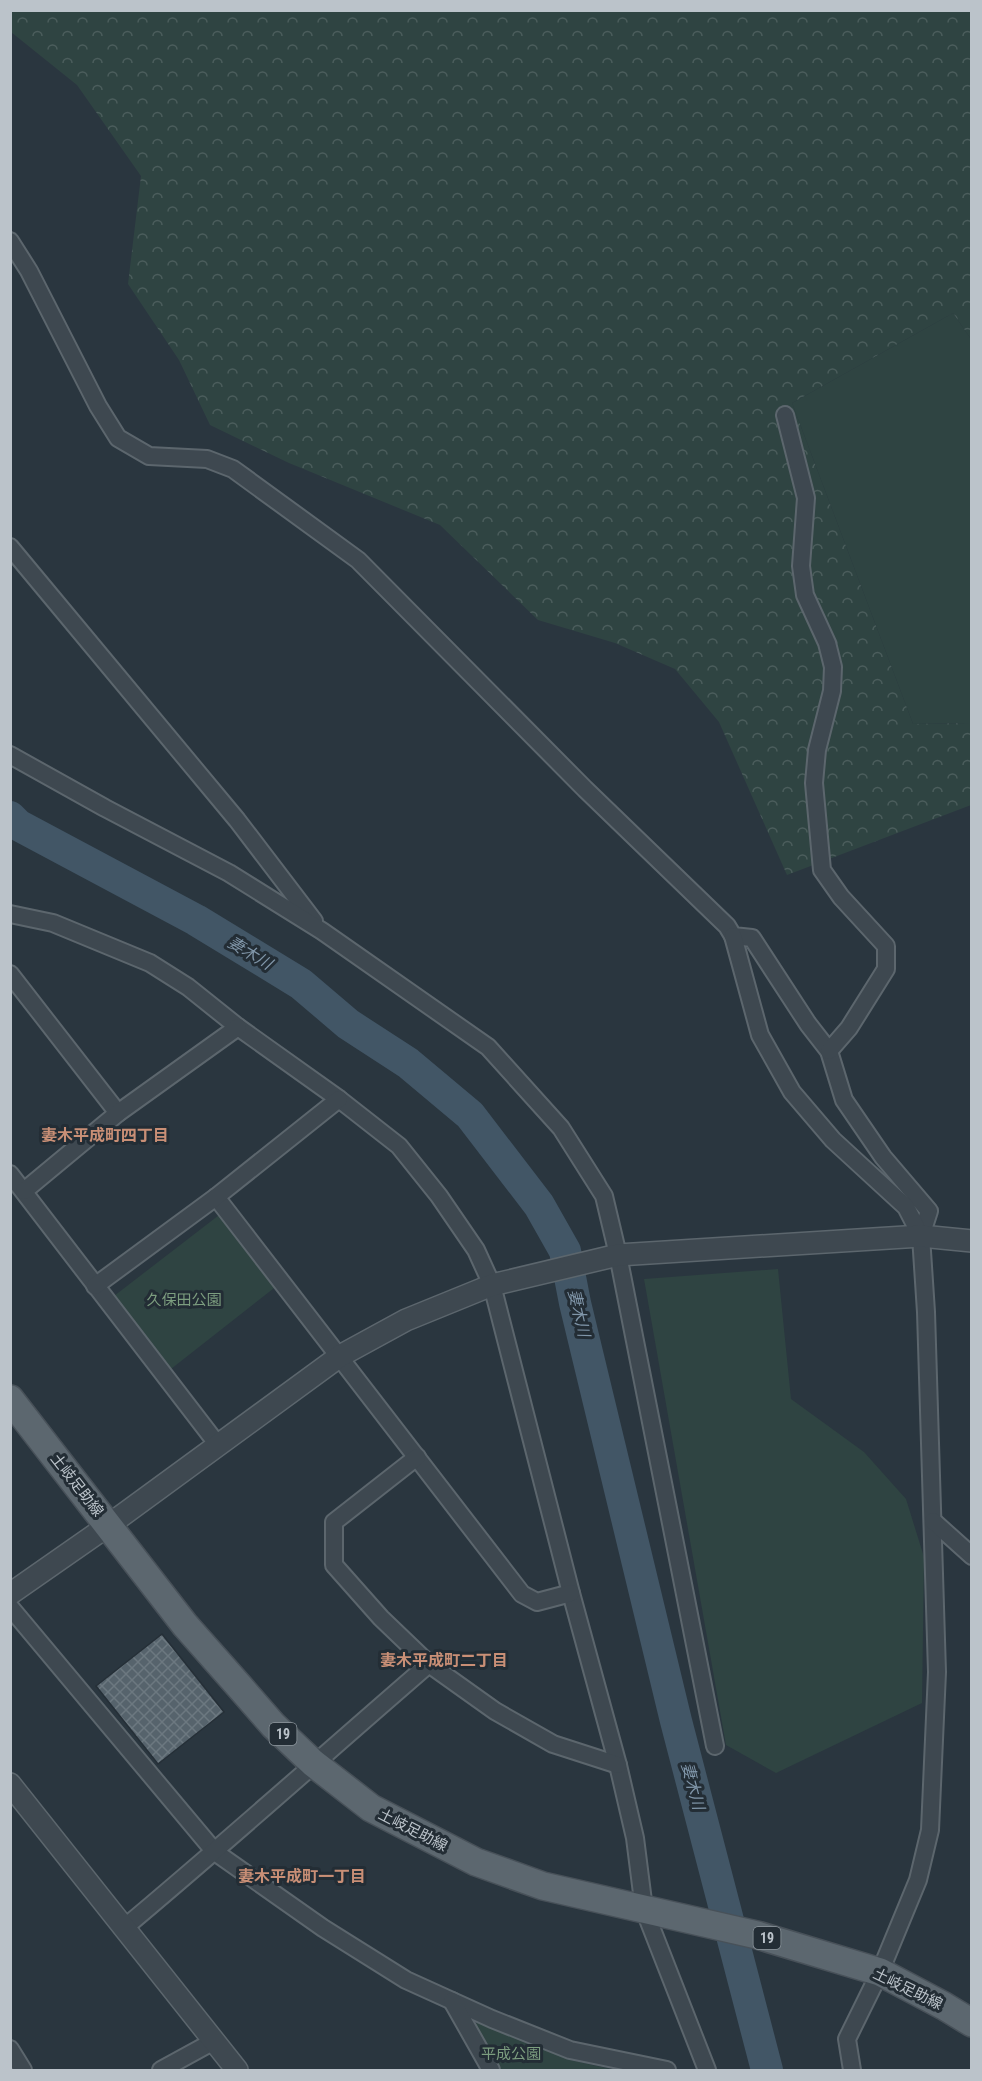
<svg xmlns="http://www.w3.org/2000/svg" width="982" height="2081" font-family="'Roboto Condensed','Noto Sans JP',sans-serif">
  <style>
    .green { fill: #2f4442 }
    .forest { fill: url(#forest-crowns) }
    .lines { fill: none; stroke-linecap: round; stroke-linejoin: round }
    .stream { stroke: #425666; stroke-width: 5 }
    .river { stroke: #425666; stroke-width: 32 }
    .building { fill: url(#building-cross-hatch); stroke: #252f37; stroke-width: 1.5 }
    .minor-casing { stroke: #5c666d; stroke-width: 20 }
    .tertiary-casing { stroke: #5c666d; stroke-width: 24 }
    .primary-casing { stroke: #485159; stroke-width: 30 }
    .minor { stroke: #3e4850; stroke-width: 16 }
    .tertiary { stroke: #3e4850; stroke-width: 21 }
    .primary { stroke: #5c676f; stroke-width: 27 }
    .labels { text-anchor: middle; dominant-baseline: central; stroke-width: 6; stroke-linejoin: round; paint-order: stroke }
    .shield { fill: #232d35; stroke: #8d969d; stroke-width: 1.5 }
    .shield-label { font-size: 14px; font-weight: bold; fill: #bbc3ca }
    .park-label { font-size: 15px; fill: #7c9d7f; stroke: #232d35 }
    .street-label { font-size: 15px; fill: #bbc3ca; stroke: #232d35 }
    .water-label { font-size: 16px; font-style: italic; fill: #8096a9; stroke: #232d35 }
    .neighbourhood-label { font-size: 16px; font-weight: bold; fill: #c98f76; stroke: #232d35 }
  </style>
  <defs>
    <pattern id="forest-crowns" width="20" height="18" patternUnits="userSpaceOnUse" patternTransform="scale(1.5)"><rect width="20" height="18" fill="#2f4442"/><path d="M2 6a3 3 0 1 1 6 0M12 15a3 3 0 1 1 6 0" fill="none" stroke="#4b5d5c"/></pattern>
    <pattern id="building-cross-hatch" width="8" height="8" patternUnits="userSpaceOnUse" patternTransform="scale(1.5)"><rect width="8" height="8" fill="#56636c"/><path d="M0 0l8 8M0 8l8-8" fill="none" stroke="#6c7880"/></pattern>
  </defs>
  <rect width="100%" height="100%" fill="#2a363f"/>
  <g class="green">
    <path d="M 953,313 L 971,339 L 971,723 L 913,724 L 792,403 Z"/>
    <path d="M 223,1212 L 278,1285 L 171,1369 L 114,1296 Z"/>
    <path d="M 778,1269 L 791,1399 L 864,1452 L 906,1499 L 924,1557 L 922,1703 L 776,1773 L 726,1745 L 644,1279 Z"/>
    <path d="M 479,2022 L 570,2060 L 615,2070 L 501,2070 L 474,2025 Z"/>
  </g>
  <path class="forest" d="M 10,11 L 971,11 L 971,339 L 953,313 L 792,403 L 913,724 L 971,723 L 971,805 L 787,875 L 719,722 L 675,669 L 615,643 L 538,620 L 440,525 L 289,463 L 210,425 L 179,360 L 128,284 L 141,176 L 77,85 L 11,32 Z"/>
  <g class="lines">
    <path class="stream" d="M 10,832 L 18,825"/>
    <path class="river" d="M 10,817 L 18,825 L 196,920 L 301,984 L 348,1024 L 408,1063 L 470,1115 L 539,1205 L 565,1251 L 575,1303 L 676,1721 L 767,2070"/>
  </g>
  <path class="building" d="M 162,1634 L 224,1712 L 158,1764 L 96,1686 Z"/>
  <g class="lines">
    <defs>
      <g id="minor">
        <path d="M 10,241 L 29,271 L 98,406 L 118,438 L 149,456 L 207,459 L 233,469 L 358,560 L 585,789 L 727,926 L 733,936 L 752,938 L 808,1024 L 829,1051 L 844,1100 L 883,1157 L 929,1211 L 921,1236 L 926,1312 L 937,1672 L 930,1830 L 918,1880 L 880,1972 L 847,2039 L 852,2070"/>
        <path d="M 785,415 L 806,498 L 801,566 L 805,595 L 827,643 L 833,667 L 832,691 L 817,750 L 814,783 L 822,870 L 841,897 L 886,946 L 886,969 L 849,1028 L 829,1051"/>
        <path d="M 10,547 L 237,820 L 314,921"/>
        <path d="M 10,755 L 105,808 L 229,873 L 322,931 L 488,1047 L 561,1128 L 604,1196 L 618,1255 L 715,1746"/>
        <path d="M 10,914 L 53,923 L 150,963 L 188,987 L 238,1027 L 339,1099 L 399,1146 L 439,1196 L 476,1250 L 492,1285 L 571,1593 L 618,1765 L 635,1838 L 644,1909 L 707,2070"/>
        <path d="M 733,936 L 760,1035 L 792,1092 L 833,1140 L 906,1207 L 921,1236"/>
        <path d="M 10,974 L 118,1113"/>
        <path d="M 10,1174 L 218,1445"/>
        <path d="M 24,1191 L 118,1113 L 238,1027"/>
        <path d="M 216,1197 L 522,1594 L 537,1602 L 571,1593"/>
        <path d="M 95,1286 L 216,1197 L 339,1099"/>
        <path d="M 417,1457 L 334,1522 L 334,1565 L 381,1618 L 429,1664 L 495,1711 L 553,1744 L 618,1765"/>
        <path d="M 933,1521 L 972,1556"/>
        <path d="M 10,1607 L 215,1852 L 323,1928 L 406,1980 L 492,2019 L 570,2050 L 667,2070"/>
        <path d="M 124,1928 C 227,1842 327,1752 429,1664"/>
        <path d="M 452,2001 L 491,2070"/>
        <path d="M 10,2049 L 23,2070"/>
        <path d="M 161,2070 L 214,2041"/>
      </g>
      <g id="tertiary">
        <path d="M 10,1594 L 109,1525 L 340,1356 L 406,1320 L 492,1285 L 618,1255 L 921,1236 L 972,1241"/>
        <path d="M 10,1784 L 237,2070"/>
      </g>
      <path id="primary" d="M 10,1399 L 185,1625 L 239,1686 L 273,1725 L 313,1763 L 371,1808 L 476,1862 L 543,1886 L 757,1935 L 880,1972 L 944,2006 L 972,2023"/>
    </defs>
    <use href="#minor" class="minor-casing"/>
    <use href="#tertiary" class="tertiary-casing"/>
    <use href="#primary" class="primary-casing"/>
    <use href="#minor" class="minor"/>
    <use href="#tertiary" class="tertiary"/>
    <use href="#primary" class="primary"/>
  </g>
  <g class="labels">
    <g class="shield">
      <rect x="269.5" y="1723" width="27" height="22" rx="4.5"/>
      <rect x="753.5" y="1927" width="27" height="22" rx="4.5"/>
    </g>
    <g class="shield-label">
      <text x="283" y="1734">19</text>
      <text x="767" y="1938">19</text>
    </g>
    <g class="park-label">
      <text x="184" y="1300">久保田公園</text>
      <text x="511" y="2054">平成公園</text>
    </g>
    <g class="street-label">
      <text transform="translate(77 1485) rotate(52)">土岐足助線</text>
      <text transform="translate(413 1830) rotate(27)">土岐足助線</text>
      <text transform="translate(908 1989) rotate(26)">土岐足助線</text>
    </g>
    <g class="water-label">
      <text transform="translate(250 953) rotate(31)">妻木川</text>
      <text transform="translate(579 1313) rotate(77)">妻木川</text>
      <text transform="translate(693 1786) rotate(75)">妻木川</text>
    </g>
    <g class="neighbourhood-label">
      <text x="105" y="1135">妻木平成町四丁目</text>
      <text x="444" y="1660">妻木平成町二丁目</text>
      <text x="302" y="1876">妻木平成町一丁目</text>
    </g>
  </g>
  <rect width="982" height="2081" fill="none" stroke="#bbc3ca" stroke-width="24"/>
</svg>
